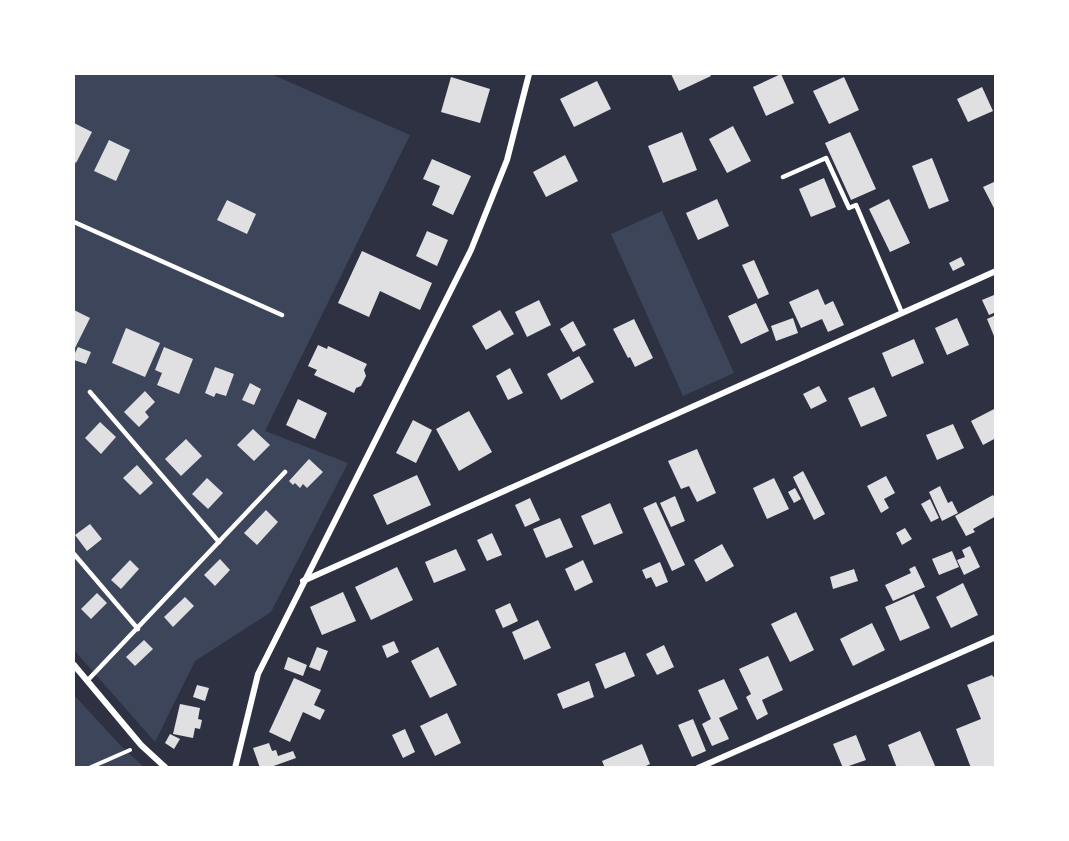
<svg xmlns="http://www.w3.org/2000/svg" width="1069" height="841" font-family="'Space Grotesk',sans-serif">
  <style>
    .green { fill: #3c4559 }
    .building { fill: #e0e0e3 }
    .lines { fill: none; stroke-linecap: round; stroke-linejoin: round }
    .path { stroke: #fff; stroke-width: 4 }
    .service { stroke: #fff; stroke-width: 4.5 }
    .minor { stroke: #fff; stroke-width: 6 }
  </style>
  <rect width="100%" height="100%" fill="#2d3142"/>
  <g class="green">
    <path d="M 74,74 L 271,74 L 410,135 L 265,431 L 348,463 L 271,612 L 195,661 L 155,742 L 74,650 Z"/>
    <path d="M 662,211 L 734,373 L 683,396 L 611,234 Z"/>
    <path d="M 74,695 L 122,747 L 144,767 L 74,767 Z"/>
  </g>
  <g class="building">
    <path d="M 671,74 L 710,74 L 711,76 L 679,91 Z"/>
    <path d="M 781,74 L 794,103 L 766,116 L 753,87 Z"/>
    <path d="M 451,77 L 490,89 L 480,123 L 441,112 Z"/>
    <path d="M 844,77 L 859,110 L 829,124 L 813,91 Z"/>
    <path d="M 597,81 L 611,109 L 574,127 L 560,99 Z"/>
    <path d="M 982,87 L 993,111 L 968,122 L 957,99 Z"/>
    <path d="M 74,123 L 92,132 L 76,163 L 74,161 Z"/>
    <path d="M 733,126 L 751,161 L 727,173 L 709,139 Z"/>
    <path d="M 682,132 L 697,170 L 663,183 L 648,146 Z"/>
    <path d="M 850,132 L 876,189 L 851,200 L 825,143 Z"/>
    <path d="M 109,140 L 130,150 L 116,181 L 94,171 Z"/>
    <path d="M 565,155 L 578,181 L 546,197 L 533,172 Z"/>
    <path d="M 932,158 L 949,201 L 929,209 L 912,166 Z"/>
    <path d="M 432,159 L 471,176 L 453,215 L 432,205 L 440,186 L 423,179 Z"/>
    <path d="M 824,178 L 836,207 L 811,217 L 799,189 Z"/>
    <path d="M 996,181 L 996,212 L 983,187 Z"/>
    <path d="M 717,199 L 729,226 L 698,240 L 686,213 Z"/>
    <path d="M 889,199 L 910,243 L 890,252 L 869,209 Z"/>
    <path d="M 227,200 L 256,214 L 247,234 L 217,220 Z"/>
    <path d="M 427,231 L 448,240 L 437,266 L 416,256 Z"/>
    <path d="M 362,251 L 432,283 L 420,310 L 380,291 L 369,317 L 338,303 Z"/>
    <path d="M 961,257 L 965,265 L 953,271 L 949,263 Z"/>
    <path d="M 754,260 L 769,294 L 758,299 L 742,265 Z"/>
    <path d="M 818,289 L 825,305 L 833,301 L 844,325 L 828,332 L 822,319 L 801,328 L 789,302 Z"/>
    <path d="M 994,295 L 996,312 L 989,315 L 982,300 Z"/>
    <path d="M 539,300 L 551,325 L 527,337 L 515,312 Z"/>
    <path d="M 756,303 L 769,331 L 741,344 L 728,316 Z"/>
    <path d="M 74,310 L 90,318 L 74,350 Z"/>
    <path d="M 500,310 L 514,334 L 486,350 L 472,326 Z"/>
    <path d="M 996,315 L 996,335 L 994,336 L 987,319 Z"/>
    <path d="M 793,318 L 798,333 L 776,341 L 771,326 Z"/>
    <path d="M 957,318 L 969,345 L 947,355 L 935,328 Z"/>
    <path d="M 634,319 L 653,358 L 635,367 L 630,357 L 628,358 L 613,329 Z"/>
    <path d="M 573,321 L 586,345 L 573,352 L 560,329 Z"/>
    <path d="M 126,328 L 160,343 L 145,377 L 112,363 Z"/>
    <path d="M 914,339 L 924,363 L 892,377 L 882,353 Z"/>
    <path d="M 318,345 L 327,349 L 328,346 L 367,364 L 364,370 L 366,376 L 361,386 L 356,388 L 354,393 L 314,375 L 317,370 L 308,366 Z"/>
    <path d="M 78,347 L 91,352 L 86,364 L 74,360 L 74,352 L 75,353 Z"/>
    <path d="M 164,347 L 193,359 L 179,394 L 157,385 L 162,373 L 155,370 Z"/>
    <path d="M 579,356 L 594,382 L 561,400 L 547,374 Z"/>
    <path d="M 215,367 L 234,374 L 226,396 L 216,393 L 214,397 L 205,393 Z"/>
    <path d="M 510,368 L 523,393 L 508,400 L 496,376 Z"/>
    <path d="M 250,383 L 261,389 L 254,405 L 242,400 Z"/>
    <path d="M 819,386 L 827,401 L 811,409 L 803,394 Z"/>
    <path d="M 874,387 L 887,416 L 861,427 L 848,398 Z"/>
    <path d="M 145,391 L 155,402 L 145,412 L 149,417 L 139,427 L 124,412 Z"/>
    <path d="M 298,399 L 327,413 L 315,439 L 286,425 Z"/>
    <path d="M 996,408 L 996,438 L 983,445 L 971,421 Z"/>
    <path d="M 469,411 L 492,452 L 459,471 L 436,429 Z"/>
    <path d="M 413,420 L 432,430 L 416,463 L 396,453 Z"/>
    <path d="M 100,422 L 116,437 L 101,454 L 85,438 Z"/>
    <path d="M 953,424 L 964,448 L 937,460 L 926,435 Z"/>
    <path d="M 253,429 L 270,445 L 254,461 L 237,445 Z"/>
    <path d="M 186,439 L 202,456 L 181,476 L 165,459 Z"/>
    <path d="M 697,449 L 716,493 L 697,502 L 689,486 L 681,489 L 668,461 Z"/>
    <path d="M 309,459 L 323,472 L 307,488 L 303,484 L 300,488 L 295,483 L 293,485 L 289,481 Z"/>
    <path d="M 137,465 L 153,483 L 140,495 L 123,478 Z"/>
    <path d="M 803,471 L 825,514 L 814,520 L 793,477 Z"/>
    <path d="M 417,475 L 431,505 L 387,525 L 373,495 Z"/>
    <path d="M 886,476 L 895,493 L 884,499 L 889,508 L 881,513 L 867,486 Z"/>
    <path d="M 207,478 L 223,493 L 208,509 L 192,494 Z"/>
    <path d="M 774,478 L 789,509 L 767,519 L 753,488 Z"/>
    <path d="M 940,486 L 948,503 L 952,501 L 958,513 L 942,521 L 929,492 Z"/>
    <path d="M 795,488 L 801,499 L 794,503 L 788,492 Z"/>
    <path d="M 993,495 L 996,500 L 996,516 L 973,529 L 975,532 L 966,536 L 955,516 Z"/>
    <path d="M 675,496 L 685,521 L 671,527 L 660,503 Z"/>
    <path d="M 530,498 L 540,520 L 525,527 L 515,505 Z"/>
    <path d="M 930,499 L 939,518 L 931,522 L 921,504 Z"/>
    <path d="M 656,502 L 685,565 L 672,571 L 643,508 Z"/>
    <path d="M 610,503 L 623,533 L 594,545 L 581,516 Z"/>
    <path d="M 266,510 L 278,522 L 257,545 L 244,533 Z"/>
    <path d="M 560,518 L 573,547 L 546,558 L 533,529 Z"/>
    <path d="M 90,524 L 102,539 L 87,551 L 75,535 Z"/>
    <path d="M 905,528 L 912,539 L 902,545 L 896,533 Z"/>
    <path d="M 492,533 L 502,555 L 487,561 L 477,540 Z"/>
    <path d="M 722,544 L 734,566 L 706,582 L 694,560 Z"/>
    <path d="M 970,546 L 980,567 L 964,575 L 957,560 L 965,557 L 962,550 Z"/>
    <path d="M 456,549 L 466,570 L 434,583 L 425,562 Z"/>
    <path d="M 952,551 L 959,567 L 939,575 L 932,559 Z"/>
    <path d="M 220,559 L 230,570 L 215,586 L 204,575 Z"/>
    <path d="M 130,560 L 139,569 L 121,589 L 111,580 Z"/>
    <path d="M 583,560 L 593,582 L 575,591 L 565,569 Z"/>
    <path d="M 660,562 L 668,582 L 656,587 L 651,577 L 646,579 L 642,570 Z"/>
    <path d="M 915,566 L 925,587 L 893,601 L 885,585 L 911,573 L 909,569 Z"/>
    <path d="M 397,567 L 413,600 L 371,620 L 355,587 Z"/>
    <path d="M 854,569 L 858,581 L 833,589 L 830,577 Z"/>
    <path d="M 963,583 L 978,615 L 951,628 L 936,597 Z"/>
    <path d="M 343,592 L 356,621 L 322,635 L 310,607 Z"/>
    <path d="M 97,593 L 107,603 L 91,619 L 81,609 Z"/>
    <path d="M 914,594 L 930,628 L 900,641 L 885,607 Z"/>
    <path d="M 185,597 L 194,606 L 173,627 L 164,617 Z"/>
    <path d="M 510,603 L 518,621 L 503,628 L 495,610 Z"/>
    <path d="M 796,612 L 814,650 L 790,662 L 771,624 Z"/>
    <path d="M 538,620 L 551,648 L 524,660 L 512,632 Z"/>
    <path d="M 872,623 L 885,650 L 853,666 L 840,639 Z"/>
    <path d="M 144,640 L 153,649 L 135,666 L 126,657 Z"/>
    <path d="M 394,641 L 399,652 L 387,658 L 382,646 Z"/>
    <path d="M 664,645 L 674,667 L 657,675 L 646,654 Z"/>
    <path d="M 317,647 L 328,651 L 320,671 L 309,667 Z"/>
    <path d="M 438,647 L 457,685 L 430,698 L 411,661 Z"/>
    <path d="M 625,652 L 635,676 L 605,689 L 595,664 Z"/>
    <path d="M 768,656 L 783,690 L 762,700 L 768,714 L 757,720 L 746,697 L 751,694 L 739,669 Z"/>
    <path d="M 288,657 L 307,665 L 303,676 L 284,669 Z"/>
    <path d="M 992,675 L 996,680 L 996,768 L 971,768 L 956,729 L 981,719 L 967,685 Z"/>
    <path d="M 294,678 L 321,690 L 314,705 L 325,710 L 320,720 L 303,712 L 290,742 L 269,732 Z"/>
    <path d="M 724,679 L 738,709 L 719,718 L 729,739 L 712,746 L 702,724 L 711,719 L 698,690 Z"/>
    <path d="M 589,681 L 594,697 L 563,709 L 557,694 Z"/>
    <path d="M 197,685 L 209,688 L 205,701 L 193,697 Z"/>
    <path d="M 180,704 L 200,708 L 198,719 L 202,720 L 200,729 L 195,728 L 193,738 L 173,734 Z"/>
    <path d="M 447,713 L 461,743 L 435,756 L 420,726 Z"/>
    <path d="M 693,719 L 706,751 L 692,757 L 678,725 Z"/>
    <path d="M 405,729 L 415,752 L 403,758 L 392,735 Z"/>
    <path d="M 920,731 L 936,768 L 897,768 L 888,745 Z"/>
    <path d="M 170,734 L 180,739 L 174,749 L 165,743 Z"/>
    <path d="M 856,735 L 866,760 L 843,768 L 833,744 Z"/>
    <path d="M 269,743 L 272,751 L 276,750 L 278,756 L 293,751 L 296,758 L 268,768 L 260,768 L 253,748 Z"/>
    <path d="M 642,744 L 650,764 L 642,768 L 605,768 L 602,761 Z"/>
  </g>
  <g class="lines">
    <path class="path" d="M 89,768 L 130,750"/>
    <g class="service">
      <path d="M 783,177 L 826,158 L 849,208 L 856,205 L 902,313"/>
      <path d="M 74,222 L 282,315"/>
      <path d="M 90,392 L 219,542"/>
      <path d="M 74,554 L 138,629"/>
      <path d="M 87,681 L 285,472"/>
    </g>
    <g class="minor">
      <path d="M 303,581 L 996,271"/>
      <path d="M 74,665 L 141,745 L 166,768"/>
      <path d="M 235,768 L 258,674 L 471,250 L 507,160 L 529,74"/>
      <path d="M 698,768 L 996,637"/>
    </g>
  </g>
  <rect width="1069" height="841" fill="none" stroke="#ffffff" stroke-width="150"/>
</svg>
